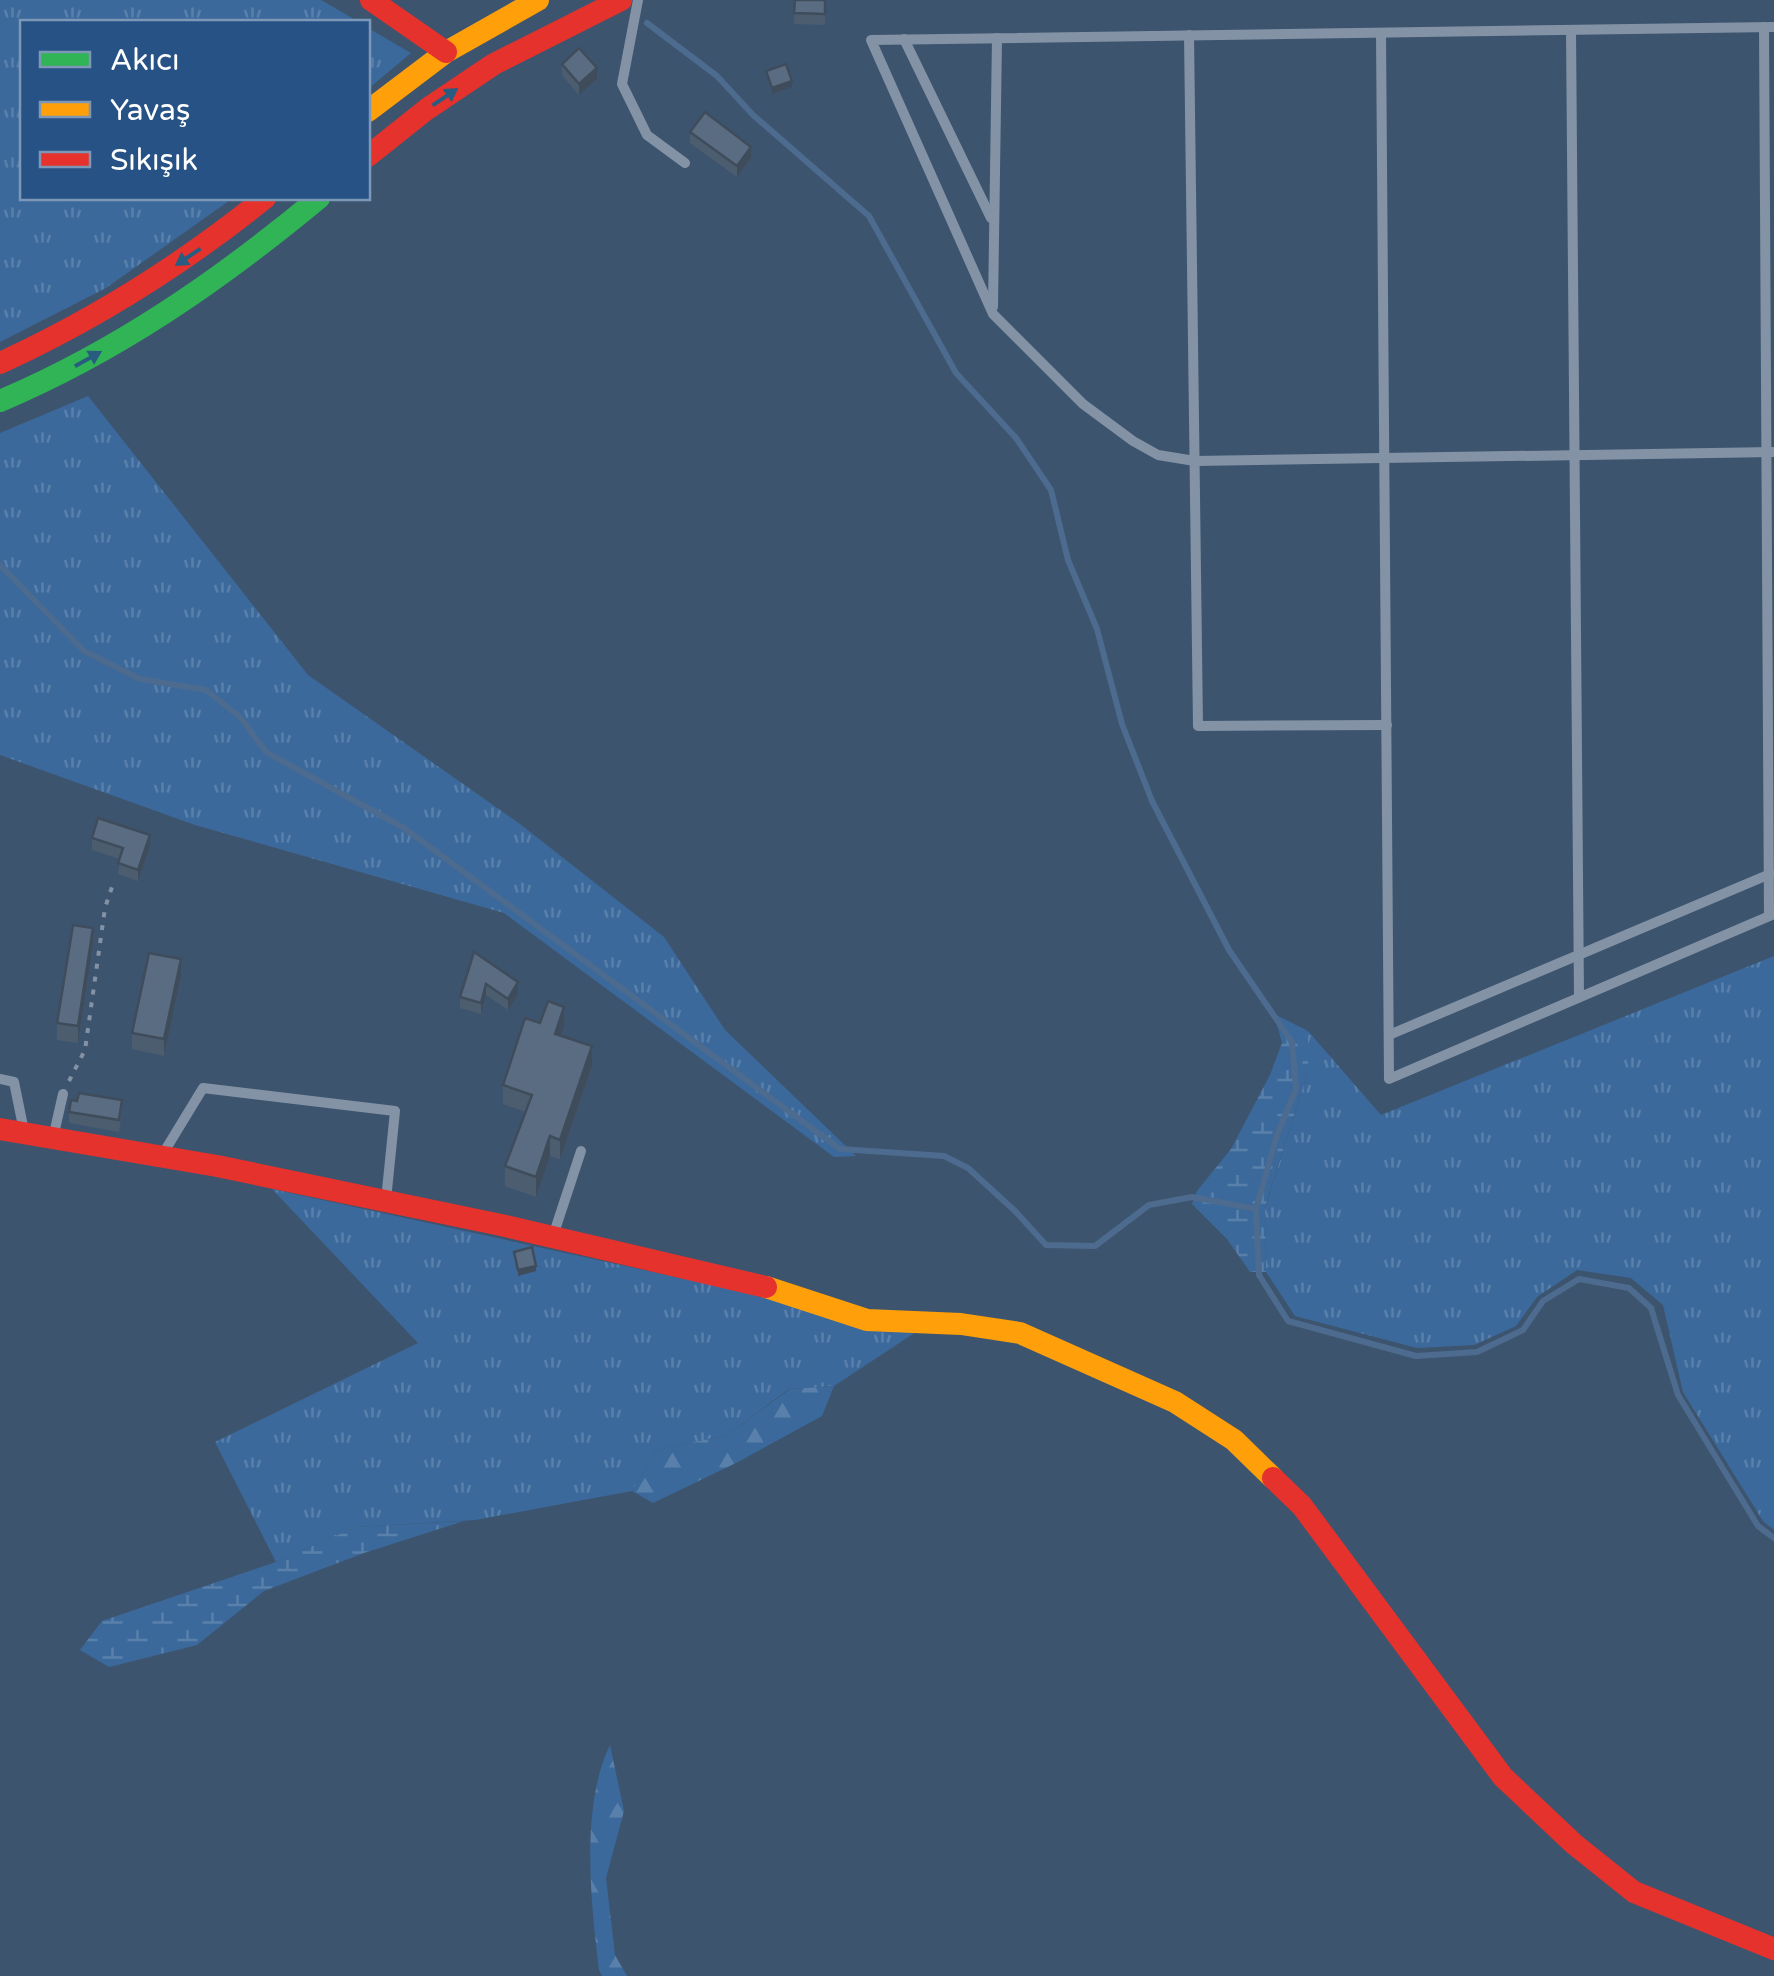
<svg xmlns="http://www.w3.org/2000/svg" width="1774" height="1976" font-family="'Varela Round',sans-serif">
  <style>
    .grass { fill: url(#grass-tufts) }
    .forest { fill: url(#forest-firs) }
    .wetland { fill: url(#wetland-marsh) }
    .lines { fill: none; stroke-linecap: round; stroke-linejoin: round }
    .stream { stroke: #4c6b8e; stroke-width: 6 }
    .path { stroke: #8393a5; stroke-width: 4; stroke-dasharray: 5 8; stroke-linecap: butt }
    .lane { stroke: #8393a5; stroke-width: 10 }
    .fast { stroke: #30b455; stroke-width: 22 }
    .slow { stroke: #ff9f0a; stroke-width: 22 }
    .jam { stroke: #e5322d; stroke-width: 22 }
    .wall { fill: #4d5d70 }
    .shaded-wall { fill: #3f4c5b }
    .building { fill: #5a6c82; stroke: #3f4c5b; stroke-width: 2.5 }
    .oneway { fill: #285c80 }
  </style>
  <defs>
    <pattern id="grass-tufts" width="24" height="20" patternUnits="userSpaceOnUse" patternTransform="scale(2.5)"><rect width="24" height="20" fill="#3b699b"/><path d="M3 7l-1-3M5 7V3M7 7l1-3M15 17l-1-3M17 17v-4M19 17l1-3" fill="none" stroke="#5880aa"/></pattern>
    <pattern id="forest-firs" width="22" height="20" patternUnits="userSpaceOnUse" patternTransform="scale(2.5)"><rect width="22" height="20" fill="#3b699b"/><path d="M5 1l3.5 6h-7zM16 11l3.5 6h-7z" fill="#5880aa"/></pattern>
    <pattern id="wetland-marsh" width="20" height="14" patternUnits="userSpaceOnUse" patternTransform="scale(2.5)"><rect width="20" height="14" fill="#3b699b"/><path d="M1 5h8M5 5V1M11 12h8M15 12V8" fill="none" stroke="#5880aa"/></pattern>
  </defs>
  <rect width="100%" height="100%" fill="#3d546f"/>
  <g class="grass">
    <path d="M 0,0 L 321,0 L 359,22 L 22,22 L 22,198 L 233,198 L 106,288 L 0,342 Z"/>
    <path d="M 368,28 L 411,53 L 368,89 Z"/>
    <path d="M 88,396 L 308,675 L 520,824 L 664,937 L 725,1030 L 856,1156 L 834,1157 L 504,913 L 195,825 L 0,755 L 0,433 Z"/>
    <path d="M 1774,956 L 1774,1530 L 1763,1521 L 1683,1392 L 1663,1305 L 1631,1278 L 1577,1270 L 1537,1297 L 1516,1326 L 1474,1345 L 1417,1348 L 1295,1316 L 1266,1272 L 1265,1208 L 1308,1071 L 1308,1031 L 1381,1115 Z"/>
    <path d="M 272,1189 L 919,1330 L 834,1386 L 789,1389 L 727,1435 L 657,1450 L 632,1491 L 475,1520 L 356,1527 L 276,1562 L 215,1442 L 418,1343 Z"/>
  </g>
  <g class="forest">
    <path d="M 834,1386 L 822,1416 L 736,1463 L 653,1503 L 632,1491 L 657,1450 L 727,1435 L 790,1389 Z"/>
    <path d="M 610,1745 L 624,1811 L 606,1878 L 615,1955 L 627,1976 L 602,1976 L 599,1970 C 591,1903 580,1807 610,1745 Z"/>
  </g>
  <g class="wetland">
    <path d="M 1274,1014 L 1308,1031 L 1308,1071 L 1265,1207 L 1266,1272 L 1250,1272 L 1227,1239 L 1192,1204 L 1197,1191 L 1231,1149 L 1270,1075 L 1282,1043 Z"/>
    <path d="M 464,1521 L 364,1553 L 264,1591 L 197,1645 L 109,1667 L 80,1650 L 102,1621 L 276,1562 L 356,1527 Z"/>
  </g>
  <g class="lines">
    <g class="stream">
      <path d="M 647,23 L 717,76 L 753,115 L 869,216 L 956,373 L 1016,438 L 1051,490 L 1068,560 L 1097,629 L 1122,724 L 1152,801 L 1229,950 L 1292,1042 L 1296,1089 L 1277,1135 L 1256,1209"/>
      <path d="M 0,565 L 84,651 L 140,679 L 206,690 L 240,717 L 266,752 L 404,828 L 840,1149 L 944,1156 L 968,1168 L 1015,1211 L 1046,1245 L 1095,1246 L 1149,1205 L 1192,1197 L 1256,1209 L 1259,1275 L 1288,1321 L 1416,1356 L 1477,1352 L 1523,1330 L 1543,1301 L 1579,1279 L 1629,1288 L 1651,1308 L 1678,1395 L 1758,1526 L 1774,1538"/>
    </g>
    <path class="path" d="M 69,1081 L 85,1050 L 105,908 L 114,881"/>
    <g class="lane">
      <path d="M 638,0 L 622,84 L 647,135 L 685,163"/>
      <path d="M 1764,27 L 1769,916"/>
      <path d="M 1774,27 L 871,40 L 993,314 L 1083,404 L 1133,441 L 1158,455 L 1195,461 L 1774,452"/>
      <path d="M 1571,30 L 1579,997"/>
      <path d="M 1381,33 L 1389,1079 L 1774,914"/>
      <path d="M 1189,35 L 1198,726 L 1387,725"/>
      <path d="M 904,39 L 991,218"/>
      <path d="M 993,307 L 997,38"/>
      <path d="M 1389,1035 L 1770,874"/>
      <path d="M 0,1079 L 14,1082 L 24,1131"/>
      <path d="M 53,1138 L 63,1094"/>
      <path d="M 164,1152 L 203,1088 L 395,1111 L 386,1200"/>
      <path d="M 553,1236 L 581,1151"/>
    </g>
    <path class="fast" d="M 0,401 C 118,351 220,280 319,198"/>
    <g class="slow">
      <path d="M 368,111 L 446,52 L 538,0"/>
      <path d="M 766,1287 L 867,1320 L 961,1324 L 1020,1333 L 1175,1402 L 1234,1440 L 1273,1478"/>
    </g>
    <g class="jam">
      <path d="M 371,0 L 446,52"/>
      <path d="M 368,156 L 427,109 L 494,64 L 621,0"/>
      <path d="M 0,363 C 96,319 183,264 265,198"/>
      <path d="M 0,1129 L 217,1166 L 501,1225 L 766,1287"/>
      <path d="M 1273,1478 L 1302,1506 L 1503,1777 L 1574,1844 L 1634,1892 L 1774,1949"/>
    </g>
  </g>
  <g class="wall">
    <path d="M 795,0 L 825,0 L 825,25 L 794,24 Z"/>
    <path d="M 562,64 L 597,79 L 579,95 L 562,75 Z"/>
    <path d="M 690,132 L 751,158 L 737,177 L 690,143 Z"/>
    <path d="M 92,838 L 150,846 L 138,881 L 118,874 L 120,859 L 92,850 Z"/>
    <path d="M 93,945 L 78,1043 L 57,1040 L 57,1023 Z"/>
    <path d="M 474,952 L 518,994 L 508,1010 L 486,995 L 481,1014 L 460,1008 L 460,997 Z"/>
    <path d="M 181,976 L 164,1056 L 132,1049 L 132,1033 Z"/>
    <path d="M 540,1023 L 564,1027 L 561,1036 L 592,1066 L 560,1159 L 550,1156 L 536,1197 L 505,1186 L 505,1166 L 526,1112 L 503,1104 L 503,1085 Z"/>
    <path d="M 122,1111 L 119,1132 L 69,1123 L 69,1112 Z"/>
  </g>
  <g class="shaded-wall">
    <path d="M 597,68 L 597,79 L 579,95 L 579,84 Z"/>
    <path d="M 792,81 L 792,87 L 772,94 L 772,88 Z"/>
    <path d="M 751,147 L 751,158 L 737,177 L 737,166 Z"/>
    <path d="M 150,835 L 150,846 L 138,881 L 138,870 Z"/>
    <path d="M 93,928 L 93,945 L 78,1043 L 78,1026 Z"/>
    <path d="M 181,959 L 181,976 L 164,1056 L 164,1039 Z"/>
    <path d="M 518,982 L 518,994 L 508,1010 L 508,999 Z"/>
    <path d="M 486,984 L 486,995 L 481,1014 L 481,1003 Z"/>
    <path d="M 564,1007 L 564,1027 L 555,1053 L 555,1034 Z"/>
    <path d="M 592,1046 L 592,1066 L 560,1159 L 560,1140 Z"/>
    <path d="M 550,1136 L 550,1156 L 536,1197 L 536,1177 Z"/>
    <path d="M 536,1266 L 536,1271 L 518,1276 L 518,1270 Z"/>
  </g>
  <g class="building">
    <path d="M 795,0 L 825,0 L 825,14 L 794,13 Z"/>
    <path d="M 579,48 L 597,68 L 579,84 L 562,64 Z"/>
    <path d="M 786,64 L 792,81 L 772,88 L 766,71 Z"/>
    <path d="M 705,112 L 751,147 L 737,166 L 690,132 Z"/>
    <path d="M 98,818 L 150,835 L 138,870 L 118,863 L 123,848 L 92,838 Z"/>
    <path d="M 73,925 L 93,928 L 78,1026 L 57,1023 Z"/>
    <path d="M 474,952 L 518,982 L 508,999 L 486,984 L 481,1003 L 460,997 Z"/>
    <path d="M 149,953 L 181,959 L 164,1039 L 132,1033 Z"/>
    <path d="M 548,1001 L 564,1007 L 555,1034 L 592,1046 L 560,1140 L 550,1136 L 536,1177 L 505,1166 L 532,1095 L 503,1085 L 525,1018 L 540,1023 Z"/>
    <path d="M 79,1093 L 122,1100 L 119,1120 L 69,1112 L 71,1100 L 77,1101 Z"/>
    <path d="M 532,1247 L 536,1266 L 518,1270 L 514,1252 Z"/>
  </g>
  <defs><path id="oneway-solid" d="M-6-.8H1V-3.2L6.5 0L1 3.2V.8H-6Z" transform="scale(2.5)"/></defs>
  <g class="oneway">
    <use href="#oneway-solid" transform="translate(445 97) rotate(-34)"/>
    <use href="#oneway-solid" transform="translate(188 257) rotate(146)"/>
    <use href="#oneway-solid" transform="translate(88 359) rotate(-29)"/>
  </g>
  <rect x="20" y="20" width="350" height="180" fill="#275285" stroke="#7d97b6" stroke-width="2.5"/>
  <rect x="40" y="52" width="50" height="15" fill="#30b455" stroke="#7d97b6" stroke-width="2.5"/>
  <text x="110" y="70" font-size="30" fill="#ffffff">Akıcı</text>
  <rect x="40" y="102" width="50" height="15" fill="#ff9f0a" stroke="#7d97b6" stroke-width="2.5"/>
  <text x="110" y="120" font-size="30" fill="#ffffff">Yavaş</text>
  <rect x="40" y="152" width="50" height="15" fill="#e5322d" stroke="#7d97b6" stroke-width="2.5"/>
  <text x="110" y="170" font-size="30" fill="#ffffff">Sıkışık</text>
</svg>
